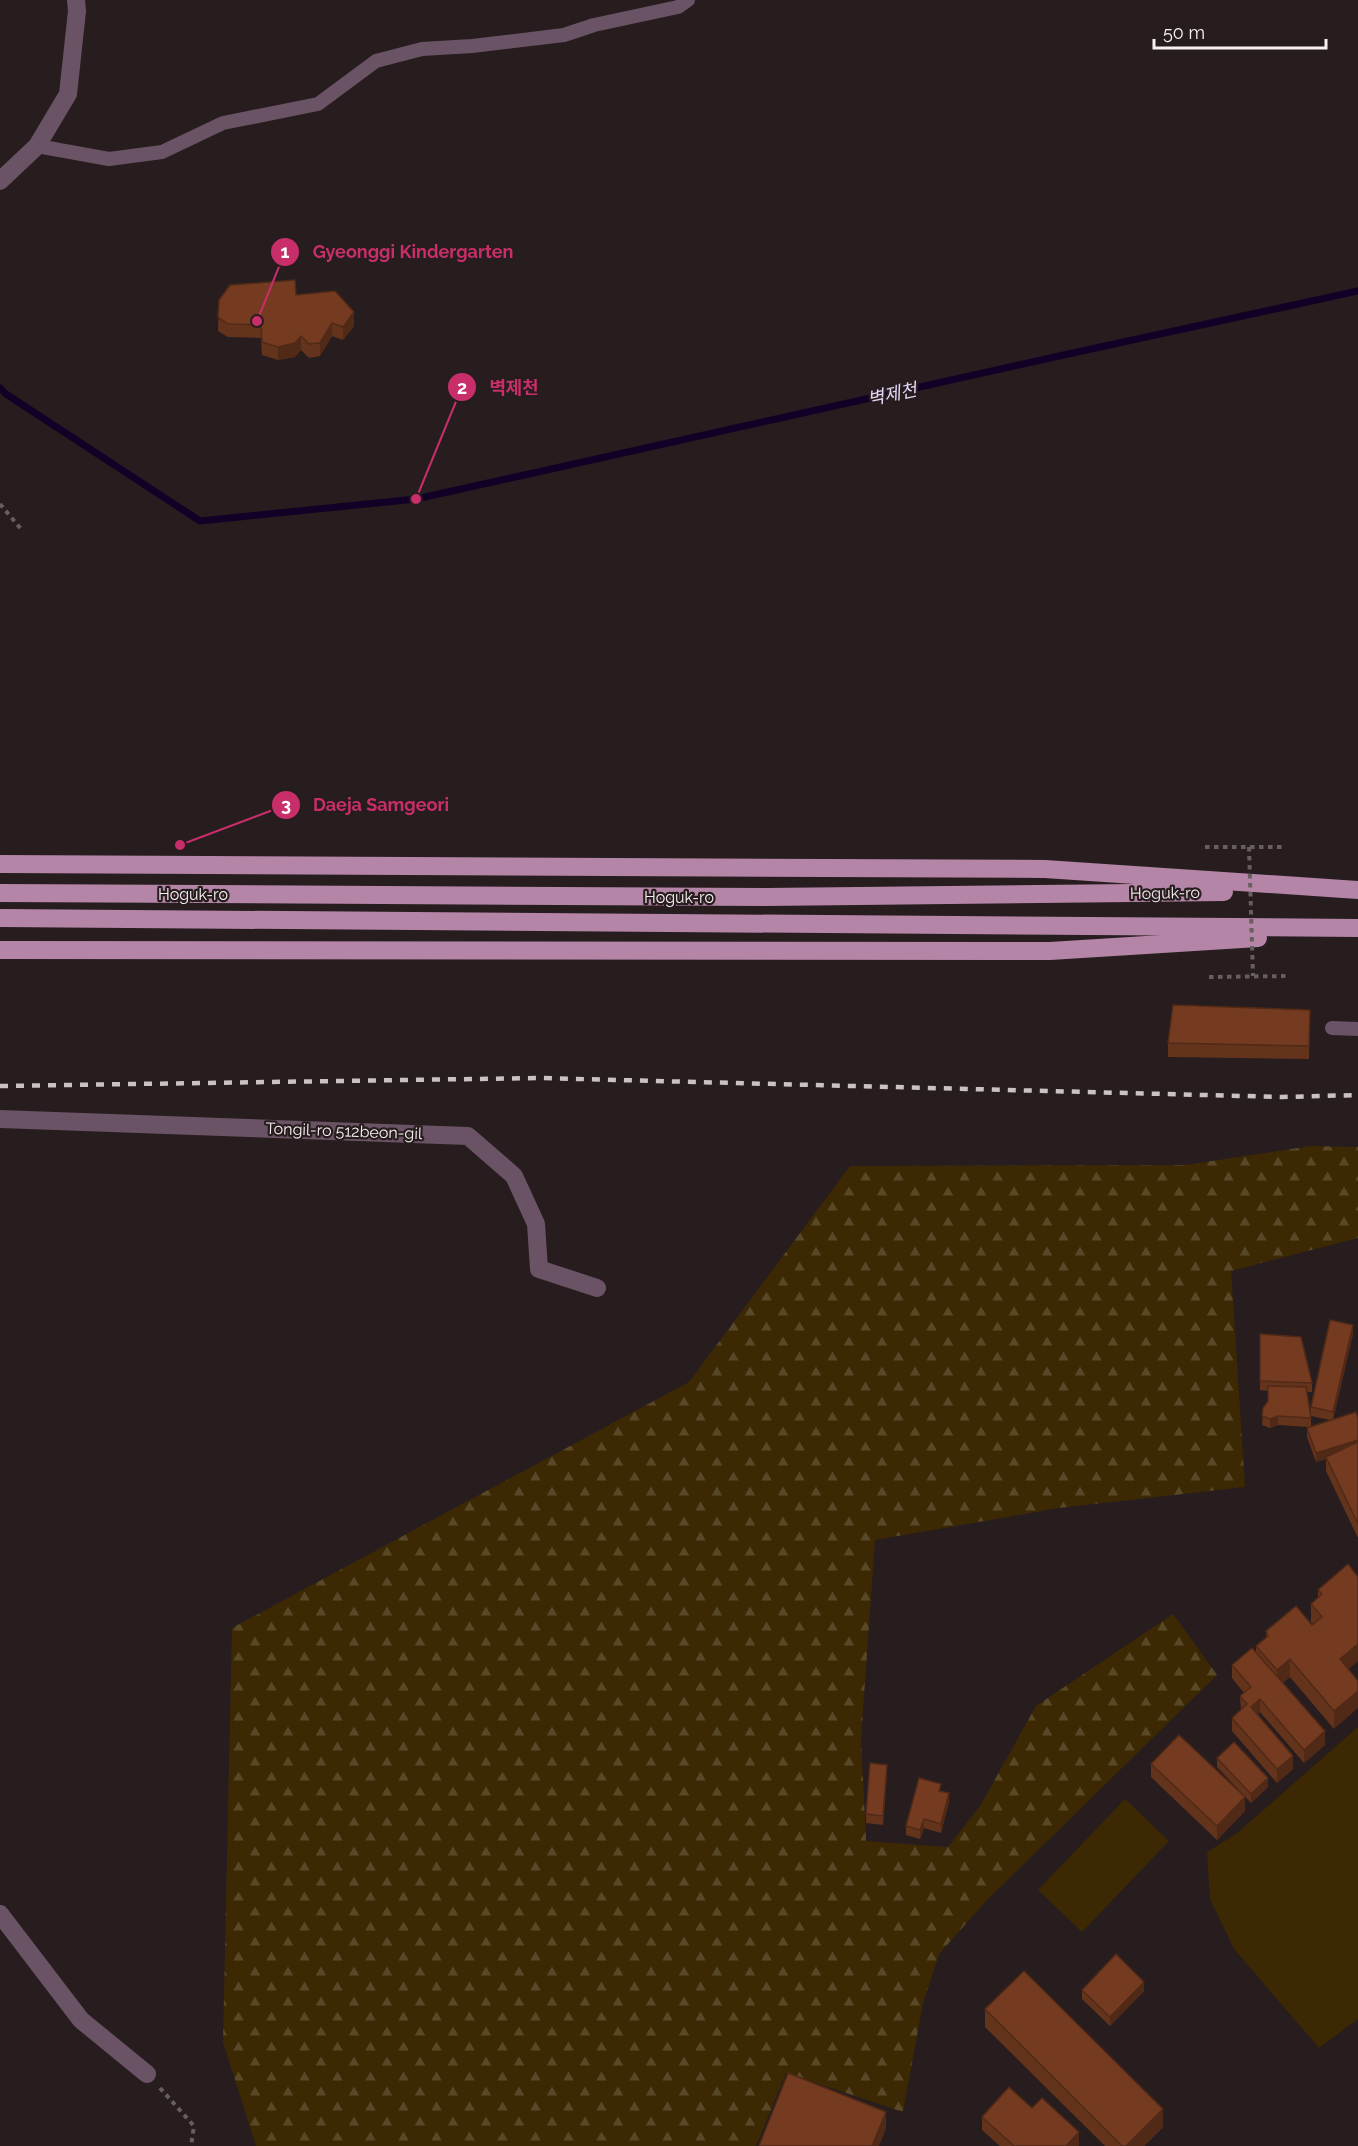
<svg xmlns="http://www.w3.org/2000/svg" width="1358" height="2146" font-family="Raleway,'Noto Sans KR',sans-serif">
  <style>
    .grass { fill: #3c2802 }
    .forest { fill: url(#forest-firs) }
    .lines { fill: none; stroke-linecap: round; stroke-linejoin: round }
    .stream { stroke: #130027; stroke-width: 7 }
    .path { stroke: #675e5e; stroke-width: 4; stroke-dasharray: 4.5 4.5; stroke-linecap: butt }
    .lane { stroke: #6a5364; stroke-width: 14 }
    .street { stroke: #6a5364; stroke-width: 18 }
    .primary { stroke: #b585a8; stroke-width: 18 }
    .rail { stroke: #cac3c3; stroke-width: 4.5; stroke-dasharray: 8 8; stroke-linecap: butt }
    .path-bridge { stroke: #675e5e; stroke-width: 4; stroke-dasharray: 4.5 4.5; stroke-linecap: butt }
    .wall { fill: #64331c; fill-rule: evenodd }
    .shaded-wall { fill: #512917 }
    .building { fill: #743b21; stroke: #512917; stroke-width: 1.5 }
    .labels { text-anchor: middle; dominant-baseline: central; stroke-width: 4.5; stroke-linejoin: round; paint-order: stroke }
    .street-label { font-size: 16px; fill: #f8f1f1; stroke: #271d1e }
    .water-label { font-size: 18px; font-style: italic; fill: #e2d5f6; stroke: #271d1e }
    .leader { fill: none; stroke: #c72e6a; stroke-width: 2 }
    .callout-dot { fill: #c72e6a; stroke: #271d1e; stroke-width: 2 }
    .mark-label { font-size: 18px; text-anchor: middle; font-weight: bold; fill: #fff }
    .callout-label { font-size: 18px; text-anchor: middle; font-weight: bold; fill: #c72e6a; stroke: #271d1e; stroke-width: 4.5; stroke-linejoin: round; paint-order: stroke }
  </style>
  <defs>
    <pattern id="forest-firs" width="22" height="20" patternUnits="userSpaceOnUse" patternTransform="scale(1.5)"><rect width="22" height="20" fill="#3c2802"/><path d="M5 1l3.5 6h-7zM16 11l3.5 6h-7z" fill="#594827"/></pattern>
  </defs>
  <rect width="100%" height="100%" fill="#271d1e"/>
  <g class="grass">
    <path d="M 1358,1727 L 1358,2019 L 1319,2048 L 1234,1949 L 1210,1899 L 1207,1852 L 1236,1834 Z"/>
    <path d="M 1125,1799 L 1169,1841 L 1082,1932 L 1038,1890 Z"/>
  </g>
  <path class="forest" d="M 1311,1146 L 1358,1147 L 1358,1238 L 1231,1271 L 1245,1487 L 1059,1508 L 875,1540 L 861,1738 L 866,1841 L 948,1847 L 980,1806 L 1036,1706 L 1173,1614 L 1217,1675 L 985,1902 L 939,1954 L 923,2003 L 903,2112 L 786,2073 L 756,2146 L 256,2146 L 223,2042 L 232,1628 L 689,1382 L 850,1166 L 1185,1165 Z"/>
  <g class="lines">
    <path class="stream" d="M 0,388 L 6,394 L 200,521 L 416,499 L 1059,356 L 1358,291"/>
    <g class="path">
      <path d="M 0,504 L 21,529"/>
      <path d="M 1205,847 L 1285,847"/>
      <path d="M 1209,977 L 1287,976"/>
      <path d="M 160,2088 L 194,2126 L 191,2146"/>
    </g>
    <g class="lane">
      <path d="M 37,146 L 109,159 L 162,152 L 223,123 L 318,104 L 376,61 L 422,49 L 472,46 L 564,35 L 594,25 L 678,7 L 688,0"/>
      <path d="M 1332,1028 L 1358,1029"/>
    </g>
    <g class="street">
      <path d="M 0,181 L 37,146 L 68,94 L 77,11 L 76,0"/>
      <path d="M 0,1119 L 468,1136 L 514,1176 L 536,1224 L 539,1269 L 597,1288"/>
      <path d="M 0,1914 L 81,2020 L 147,2074"/>
    </g>
    <g class="primary">
      <path d="M 0,864 L 1045,869 L 1358,890"/>
      <path d="M 0,893 L 766,897 L 1224,892"/>
      <path d="M 0,918 L 1358,928"/>
      <path d="M 0,950 L 1050,951 L 1258,938"/>
    </g>
    <path class="rail" d="M 0,1086 L 540,1078 L 1282,1097 L 1358,1095"/>
    <path class="path-bridge" d="M 1249,847 L 1253,976"/>
  </g>
  <g class="wall">
    <path d="M 296,295 L 354,326 L 343,340 L 332,336 L 320,356 L 309,358 L 301,350 L 295,357 L 278,360 L 262,355 L 261,338 L 228,337 L 218,331 L 219,300 Z"/>
    <path d="M 1310,1010 L 1309,1059 L 1168,1057 L 1168,1043 Z"/>
    <path d="M 1260,1334 L 1312,1383 L 1312,1392 L 1307,1392 L 1311,1413 L 1311,1407 L 1353,1334 L 1333,1419 L 1358,1419 L 1358,1538 L 1326,1471 L 1326,1459 L 1316,1462 L 1307,1437 L 1307,1428 L 1309,1427 L 1278,1425 L 1270,1428 L 1262,1425 L 1263,1408 L 1268,1401 L 1268,1391 L 1260,1390 ZM 1311,1416 L 1330,1420 L 1311,1426 Z"/>
    <path d="M 1348,1564 L 1358,1661 L 1348,1669 L 1334,1729 L 1290,1677 L 1282,1683 L 1325,1745 L 1304,1763 L 1260,1712 L 1257,1715 L 1293,1769 L 1277,1783 L 1232,1731 L 1232,1718 L 1241,1710 L 1240,1696 L 1244,1693 L 1232,1678 L 1232,1665 L 1256,1652 L 1256,1646 L 1266,1638 L 1266,1631 L 1312,1625 L 1313,1624 L 1311,1622 L 1311,1604 L 1318,1598 L 1318,1590 Z"/>
    <path d="M 1217,1758 L 1268,1787 L 1251,1803 L 1217,1767 Z"/>
    <path d="M 1151,1764 L 1245,1811 L 1217,1840 L 1151,1777 Z"/>
    <path d="M 887,1774 L 883,1825 L 866,1823 L 866,1814 Z"/>
    <path d="M 941,1791 L 949,1802 L 941,1833 L 924,1828 L 920,1839 L 906,1835 L 906,1826 Z"/>
    <path d="M 1082,1990 L 1144,1991 L 1110,2026 L 1082,1999 Z"/>
    <path d="M 985,2009 L 1163,2127 L 1144,2146 L 1105,2146 L 985,2027 Z"/>
    <path d="M 1032,2108 L 1079,2146 L 1000,2146 L 982,2130 L 982,2117 Z"/>
  </g>
  <g class="shaded-wall">
    <path d="M 354,312 L 354,326 L 343,340 L 343,327 Z"/>
    <path d="M 332,323 L 332,336 L 320,356 L 320,343 Z"/>
    <path d="M 301,336 L 301,350 L 295,357 L 278,360 L 278,347 Z"/>
    <path d="M 1353,1325 L 1353,1334 L 1333,1421 L 1333,1412 Z"/>
    <path d="M 1278,1416 L 1278,1425 L 1270,1428 L 1270,1419 Z"/>
    <path d="M 1358,1440 L 1358,1449 L 1316,1462 L 1316,1453 Z"/>
    <path d="M 1358,1644 L 1358,1661 L 1340,1677 L 1340,1659 Z"/>
    <path d="M 1290,1659 L 1290,1677 L 1277,1688 L 1277,1670 Z"/>
    <path d="M 1358,1691 L 1358,1708 L 1334,1729 L 1334,1711 Z"/>
    <path d="M 1260,1699 L 1260,1712 L 1251,1720 L 1251,1707 Z"/>
    <path d="M 1325,1731 L 1325,1745 L 1304,1763 L 1304,1750 Z"/>
    <path d="M 1293,1756 L 1293,1769 L 1277,1783 L 1277,1769 Z"/>
    <path d="M 887,1765 L 887,1774 L 883,1825 L 883,1816 Z"/>
    <path d="M 1268,1778 L 1268,1787 L 1251,1803 L 1251,1794 Z"/>
    <path d="M 949,1793 L 949,1802 L 941,1833 L 941,1824 Z"/>
    <path d="M 1245,1797 L 1245,1811 L 1217,1840 L 1217,1826 Z"/>
    <path d="M 924,1819 L 924,1828 L 920,1839 L 920,1830 Z"/>
    <path d="M 1144,1982 L 1144,1991 L 1110,2026 L 1110,2017 Z"/>
    <path d="M 1163,2109 L 1163,2127 L 1144,2146 L 1126,2146 Z"/>
    <path d="M 886,2112 L 886,2129 L 879,2146 L 872,2146 Z"/>
    <path d="M 1079,2132 L 1079,2146 L 1066,2146 Z"/>
  </g>
  <g class="building">
    <path d="M 295,280 L 296,295 L 335,291 L 354,312 L 343,327 L 332,323 L 320,343 L 309,344 L 301,336 L 295,343 L 278,347 L 262,342 L 261,325 L 228,324 L 218,317 L 219,300 L 230,285 Z"/>
    <path d="M 1173,1005 L 1310,1010 L 1309,1046 L 1168,1043 Z"/>
    <path d="M 1330,1320 L 1353,1325 L 1333,1412 L 1311,1407 Z"/>
    <path d="M 1260,1334 L 1301,1337 L 1312,1383 L 1260,1381 Z"/>
    <path d="M 1268,1386 L 1306,1387 L 1311,1418 L 1278,1416 L 1270,1419 L 1262,1416 L 1263,1408 L 1268,1401 Z"/>
    <path d="M 1356,1412 L 1358,1419 L 1358,1440 L 1316,1453 L 1307,1428 Z"/>
    <path d="M 1358,1442 L 1358,1524 L 1326,1457 Z"/>
    <path d="M 1348,1564 L 1358,1577 L 1358,1644 L 1340,1659 L 1358,1681 L 1358,1691 L 1334,1711 L 1290,1659 L 1277,1670 L 1256,1646 L 1268,1636 L 1266,1631 L 1296,1606 L 1312,1625 L 1322,1617 L 1311,1604 L 1322,1594 L 1318,1590 Z"/>
    <path d="M 1252,1648 L 1325,1731 L 1304,1750 L 1260,1699 L 1251,1707 L 1293,1756 L 1277,1769 L 1232,1718 L 1247,1704 L 1240,1696 L 1251,1687 L 1232,1665 Z"/>
    <path d="M 1179,1735 L 1245,1797 L 1217,1826 L 1151,1764 Z"/>
    <path d="M 1234,1742 L 1268,1778 L 1251,1794 L 1217,1758 Z"/>
    <path d="M 870,1763 L 887,1765 L 883,1816 L 866,1814 Z"/>
    <path d="M 919,1778 L 941,1784 L 939,1791 L 949,1793 L 941,1824 L 924,1819 L 920,1830 L 906,1826 Z"/>
    <path d="M 1116,1954 L 1144,1982 L 1110,2017 L 1082,1990 Z"/>
    <path d="M 1024,1971 L 1163,2109 L 1126,2146 L 1122,2146 L 985,2009 Z"/>
    <path d="M 788,2073 L 886,2112 L 872,2146 L 759,2146 Z"/>
    <path d="M 1009,2087 L 1032,2108 L 1042,2098 L 1079,2132 L 1066,2146 L 1014,2146 L 982,2117 Z"/>
  </g>
  <g class="labels">
    <g class="street-label">
      <text transform="translate(1165 893) rotate(-1)">Hoguk-ro</text>
      <text x="193" y="894">Hoguk-ro</text>
      <text x="679" y="897">Hoguk-ro</text>
      <text transform="translate(344 1131) rotate(2)">Tongil-ro 512beon-gil</text>
    </g>
    <g class="water-label">
      <text transform="translate(892 394) rotate(-12)">벽제천</text>
    </g>
  </g>
  <path class="leader" d="M257 321L285 252M416 499L462 387M180 845L286 805"/>
  <g class="callout-dot">
    <circle cx="257" cy="321" r="6"/>
    <circle cx="416" cy="499" r="6"/>
    <circle cx="180" cy="845" r="6"/>
    <circle cx="285" cy="252" r="15"/>
    <circle cx="462" cy="387" r="15"/>
    <circle cx="286" cy="805" r="15"/>
  </g>
  <g class="mark-label">
    <text x="285" y="258">1</text>
    <text x="462" y="394">2</text>
    <text x="286" y="811">3</text>
  </g>
  <g class="callout-label">
    <text x="413" y="258">Gyeonggi Kindergarten</text>
    <text x="514" y="394">벽제천</text>
    <text x="381" y="811">Daeja Samgeori</text>
  </g>
  <path d="M1154 39v9h172v-9" fill="none" stroke="#f8f1f1" stroke-width="3"/>
  <text x="1163" y="39" font-size="18" fill="#f8f1f1" stroke="#271d1e" stroke-width="4.5" paint-order="stroke">50 m</text>
</svg>
